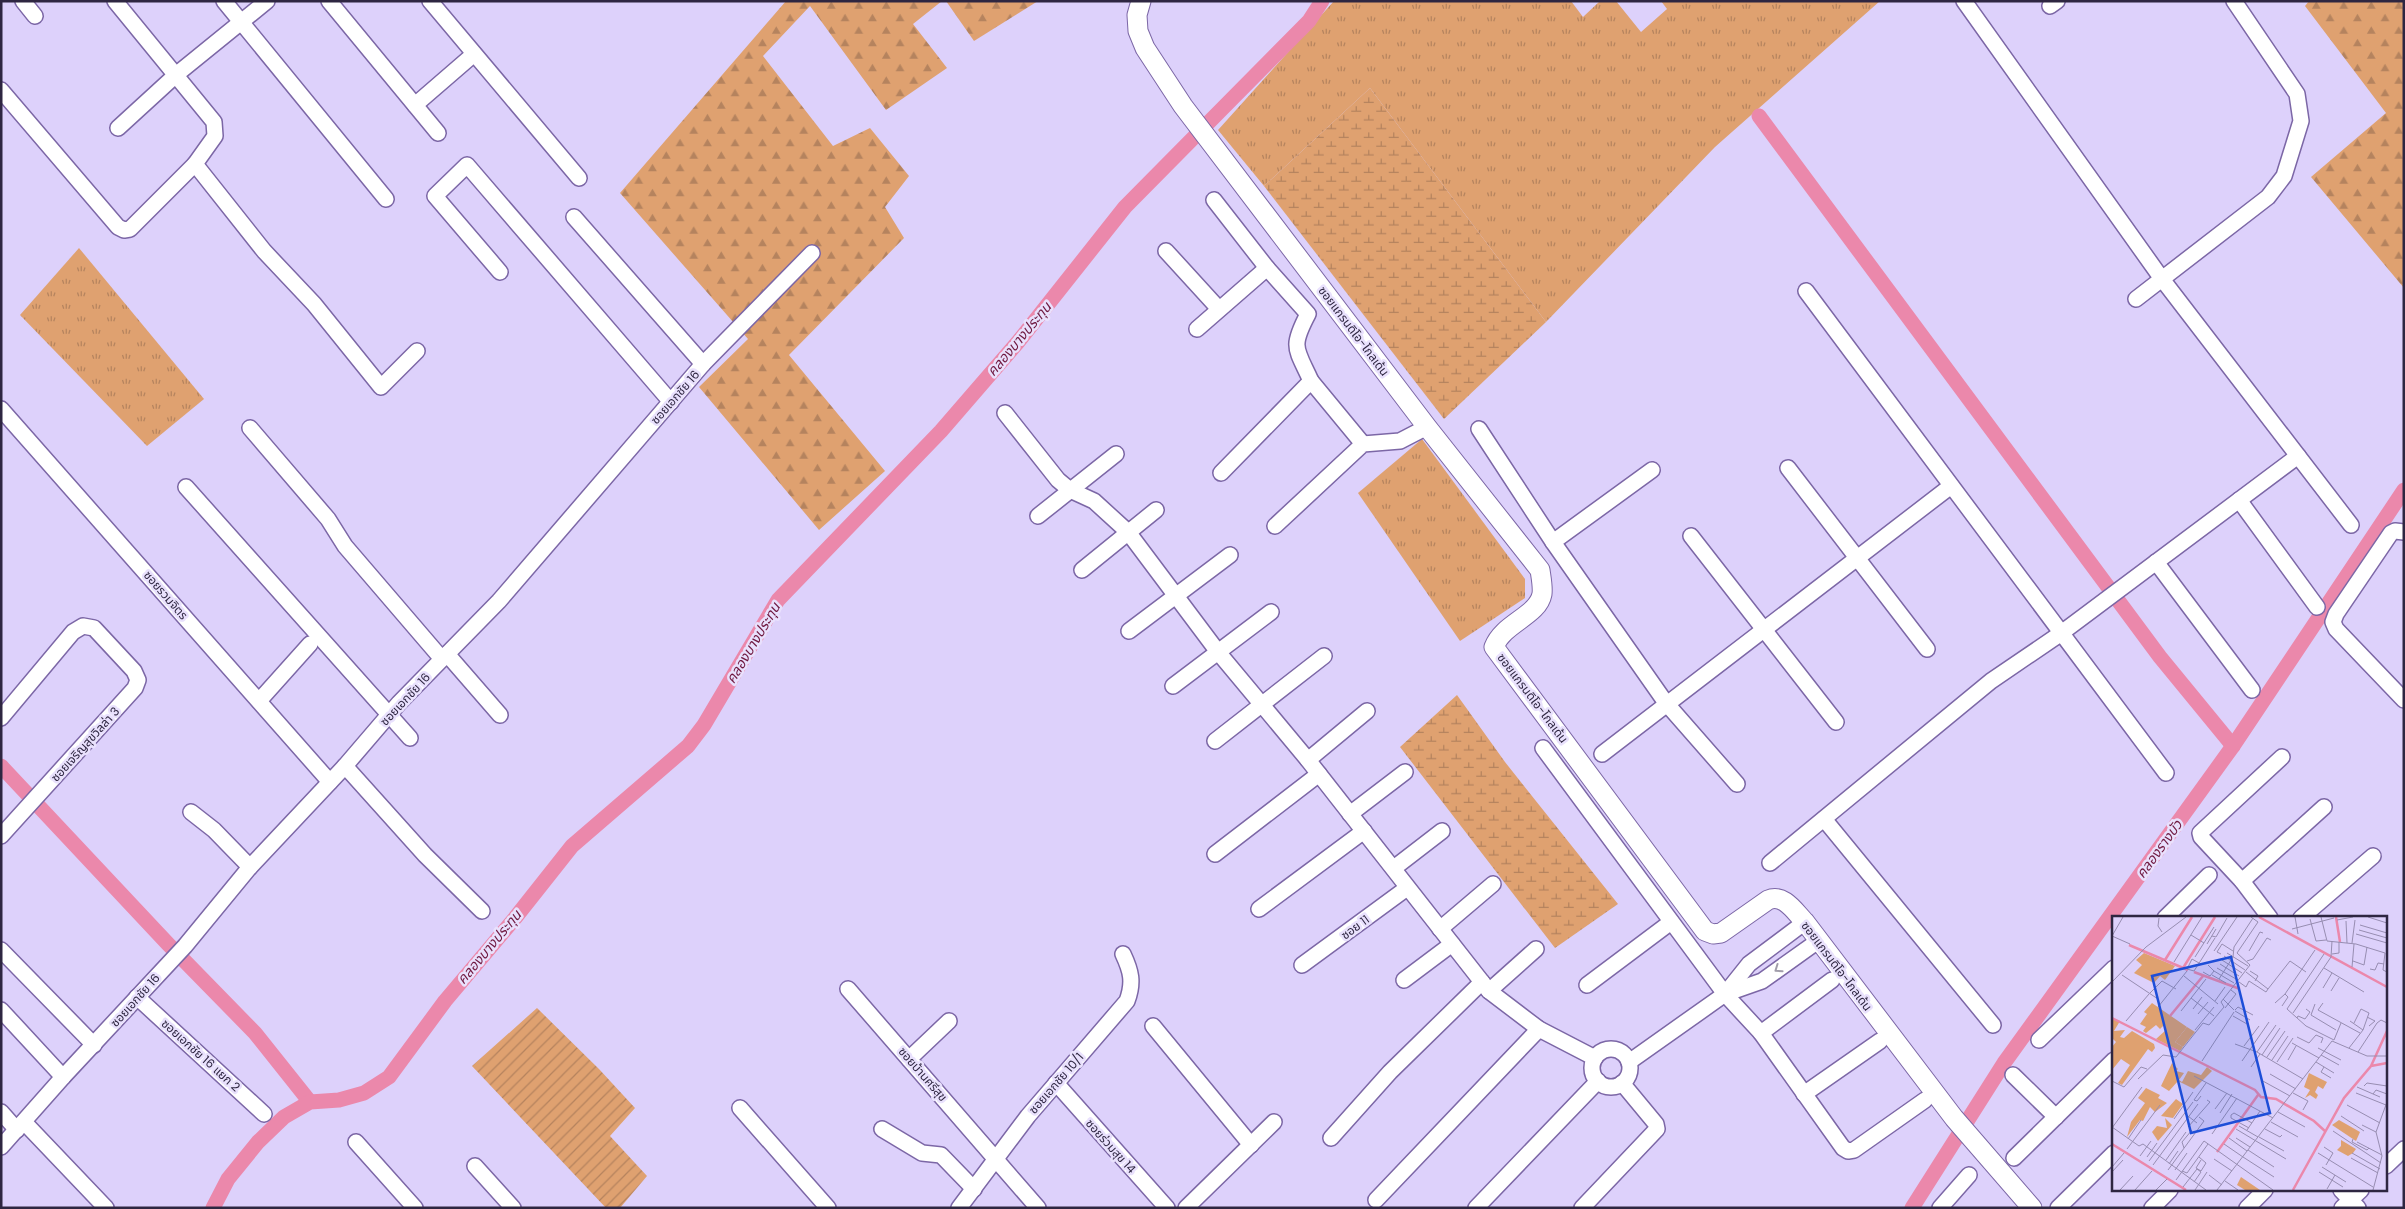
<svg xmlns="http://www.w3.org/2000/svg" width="2405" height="1209" font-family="Poppins,'Noto Sans Thai',sans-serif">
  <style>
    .grass { fill: url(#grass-tufts) }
    .forest { fill: url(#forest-firs) }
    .wetland { fill: url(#wetland-marsh) }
    .garden { fill: url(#garden-furrows) }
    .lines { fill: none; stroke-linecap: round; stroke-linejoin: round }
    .canal { stroke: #eb88ab; stroke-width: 15 }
    .minor-casing { stroke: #7c67a6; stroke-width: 18 }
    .tertiary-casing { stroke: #7c67a6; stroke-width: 21 }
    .minor { stroke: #fff; stroke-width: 15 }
    .tertiary { stroke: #fff; stroke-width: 19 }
    .oneway { stroke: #a19daa }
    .labels { text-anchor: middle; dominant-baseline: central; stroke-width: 5; stroke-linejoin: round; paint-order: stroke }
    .street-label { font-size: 12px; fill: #2e2641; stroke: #e9e1fd }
    .water-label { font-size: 14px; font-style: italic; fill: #6f183f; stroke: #e9e1fd }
    .inset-river { fill: none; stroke: #eb88ab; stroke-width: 2.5 }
    .inset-road { fill: none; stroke: #978db1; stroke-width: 1 }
    .view { fill: #1d4ed8; fill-opacity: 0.15; stroke: #1d4ed8; stroke-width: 2.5 }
    .inset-edge { fill: none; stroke: #2e2641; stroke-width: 2.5 }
  </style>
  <defs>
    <pattern id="grass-tufts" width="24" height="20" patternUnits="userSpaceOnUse" patternTransform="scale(1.25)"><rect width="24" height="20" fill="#dfa170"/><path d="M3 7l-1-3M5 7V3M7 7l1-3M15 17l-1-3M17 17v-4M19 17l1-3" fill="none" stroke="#b5835e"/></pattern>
    <pattern id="forest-firs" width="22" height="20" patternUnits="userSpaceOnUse" patternTransform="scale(1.25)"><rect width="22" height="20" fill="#dfa170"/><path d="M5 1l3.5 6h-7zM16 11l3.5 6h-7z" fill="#b5835e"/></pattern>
    <pattern id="wetland-marsh" width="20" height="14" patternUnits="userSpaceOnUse" patternTransform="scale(1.25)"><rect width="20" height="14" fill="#dfa170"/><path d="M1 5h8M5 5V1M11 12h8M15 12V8" fill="none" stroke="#b5835e"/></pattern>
    <pattern id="garden-furrows" width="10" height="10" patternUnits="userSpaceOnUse" patternTransform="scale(1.25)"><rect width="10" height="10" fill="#dfa170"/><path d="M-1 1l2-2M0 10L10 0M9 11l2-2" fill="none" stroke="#b5835e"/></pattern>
  </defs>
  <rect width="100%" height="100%" fill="#ddd1fb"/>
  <g class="grass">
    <path d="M 1334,1 L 1571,1 L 1583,17 L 1600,1 L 1616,1 L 1641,32 L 1667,9 L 1661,1 L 1880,1 L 1715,147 L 1546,322 L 1370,88 L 1264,186 L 1218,130 Z"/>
    <path d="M 79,248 L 204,399 L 147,446 L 20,315 Z"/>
    <path d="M 1422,439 L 1525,579 L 1525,598 L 1460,641 L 1358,493 Z"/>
  </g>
  <g class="forest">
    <path d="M 786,1 L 942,1 L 913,24 L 947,68 L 886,110 L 810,6 L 763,56 L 833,146 L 870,128 L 909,176 L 885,207 L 904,238 L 789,355 L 885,471 L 819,530 L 699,387 L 748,339 L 620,193 Z"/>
    <path d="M 946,1 L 1038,1 L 974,41 Z"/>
    <path d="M 2309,1 L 2404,1 L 2404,288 L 2311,177 L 2386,113 L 2305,6 Z"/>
  </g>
  <g class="wetland">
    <path d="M 1370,88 L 1546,322 L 1444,419 L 1264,186 Z"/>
    <path d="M 1457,695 L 1505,762 L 1618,904 L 1555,948 L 1400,747 Z"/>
  </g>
  <path class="garden" d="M 537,1008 L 599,1069 L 635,1108 L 610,1136 L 647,1176 L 620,1208 L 606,1208 L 472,1066 Z"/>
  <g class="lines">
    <g class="canal">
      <path d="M 1759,116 L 2160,657 L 2233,746"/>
      <path d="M 1,766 L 168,944 L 255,1033 L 310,1102"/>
      <path d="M 213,1208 L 228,1179 L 258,1142 L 284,1117 L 310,1102 L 339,1100 L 364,1093 L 389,1077 L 445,1001 L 515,918 L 572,846 L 688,746 L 704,725 L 778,600 L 941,431 L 1018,342 L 1125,207 L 1309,21 L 1322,1"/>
      <path d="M 1912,1208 L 2004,1063 L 2233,746 L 2404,490"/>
    </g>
    <defs>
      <g id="minor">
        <path d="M 23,1 L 35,16"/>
        <path d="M 115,1 L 214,122 L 215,136 L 195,164 L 264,251 L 314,304 L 381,387 L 417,351"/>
        <path d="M 224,1 L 386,199"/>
        <path d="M 329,1 L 438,133"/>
        <path d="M 430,1 L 579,178"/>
        <path d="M 1964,1 L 2162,279 L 2351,525"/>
        <path d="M 2050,6 L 2057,1"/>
        <path d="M 1,90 L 118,227 L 124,230 L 130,229 L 195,164"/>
        <path d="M 415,105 L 474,54"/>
        <path d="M 118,128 L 177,74 L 267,1"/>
        <path d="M 1214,200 L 1267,268 L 1308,314 C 1290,348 1296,348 1311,381"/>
        <path d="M 574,217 L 703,364"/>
        <path d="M 1166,251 L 1219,309"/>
        <path d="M 500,272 L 435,196 L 467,165 L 671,402"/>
        <path d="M 1806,291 L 2166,773"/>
        <path d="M 2136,299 L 2268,197 L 2284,176 L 2301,121 L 2297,94 L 2234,1"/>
        <path d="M 1197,329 L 1267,268"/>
        <path d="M 1,409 L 330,782"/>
        <path d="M 1005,413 L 1058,480 L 1070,490 L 1094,501 L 1128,532 L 1218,652 L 1308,760 L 1489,991 L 1539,1029 L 1595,1058"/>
        <path d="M 250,428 L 328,519 L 345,546 L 442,659"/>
        <path d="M 1479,429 L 1553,542 L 1666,703 L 1737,784"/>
        <path d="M 1788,468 L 1927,649"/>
        <path d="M 1221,473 L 1311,381 L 1363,444"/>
        <path d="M 186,487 L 410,738"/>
        <path d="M 2239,500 L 2317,607"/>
        <path d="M 1038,516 L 1116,454"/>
        <path d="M 1275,526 L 1363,444 L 1400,441 L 1427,427"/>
        <path d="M 2404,532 L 2395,531 L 2391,533 L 2336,614 L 2333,622 L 2336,629 L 2404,700"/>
        <path d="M 1691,536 L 1836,722"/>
        <path d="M 1553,542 L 1652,470"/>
        <path d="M 2156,562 L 2252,690"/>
        <path d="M 1082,570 L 1156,510"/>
        <path d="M 1129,631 L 1230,555"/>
        <path d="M 447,654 L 500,715"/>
        <path d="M 1173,686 L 1271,612"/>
        <path d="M 259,701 L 310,644"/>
        <path d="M 1,718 L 73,632 L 83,626 L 94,628 L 134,671 L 138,680 L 135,688 L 1,836"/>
        <path d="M 1215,741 L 1324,656"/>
        <path d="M 1543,748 L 1725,994 L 1761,1033 L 1843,1148 L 1848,1151 L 1854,1150 L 1925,1100"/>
        <path d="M 1602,754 L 1951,486"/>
        <path d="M 1308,760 L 1367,711"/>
        <path d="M 345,766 L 425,855 L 482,911"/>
        <path d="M 191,812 L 214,830 L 250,867"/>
        <path d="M 1350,814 L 1405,772"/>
        <path d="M 1824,819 L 1993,1025"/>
        <path d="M 1215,854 L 1319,774"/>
        <path d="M 1770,863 L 1991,681 L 2060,634 L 2298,456"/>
        <path d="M 1394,868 L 1442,831"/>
        <path d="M 2242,881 L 2324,807"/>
        <path d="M 1259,909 L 1364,831"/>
        <path d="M 2165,918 L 2209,875"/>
        <path d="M 2270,918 L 2242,881 L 2201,837 L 2200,833 L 2282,757"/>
        <path d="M 2301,918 L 2373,856"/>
        <path d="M 1440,929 L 1493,884"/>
        <path d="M 1,950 L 94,1045"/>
        <path d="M 1302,965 L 1407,888"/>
        <path d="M 1404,980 L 1452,944"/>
        <path d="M 1587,985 L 1671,922"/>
        <path d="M 848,989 L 1038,1208"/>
        <path d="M 1489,991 L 1536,949"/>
        <path d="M 1725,994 L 1762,981 L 1818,941"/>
        <path d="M 137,997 L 264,1114"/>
        <path d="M 1,1010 L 63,1077"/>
        <path d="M 1153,1026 L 1251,1145"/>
        <path d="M 1761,1033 L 1832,980"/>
        <path d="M 2039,1040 L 2114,968"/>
        <circle cx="1611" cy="1068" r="19"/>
        <path d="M 909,1059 L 949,1021"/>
        <path d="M 1629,1062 L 1725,994 L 1749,964 L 1805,922"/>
        <path d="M 2013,1075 L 2056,1117"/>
        <path d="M 1056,1083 L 1167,1208"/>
        <path d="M 1804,1094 L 1880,1041"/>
        <path d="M 740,1108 L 828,1208"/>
        <path d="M 1,1112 L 17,1130"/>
        <path d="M 24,1122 L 106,1208"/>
        <path d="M 882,1129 L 922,1153 L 941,1155 L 974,1189"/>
        <path d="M 1331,1138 L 1390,1072 L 1482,982"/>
        <path d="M 356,1142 L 415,1208"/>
        <path d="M 1,1147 L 63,1077 L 185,946 L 250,867 L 345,766 L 399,703 L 499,601 L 703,364 L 812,253"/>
        <path d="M 2014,1158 L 2114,1060"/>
        <path d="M 475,1166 L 513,1208"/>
        <path d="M 2386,1166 L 2404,1149"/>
        <path d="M 2341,1190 L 2358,1208"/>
        <path d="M 1376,1200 L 1539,1029"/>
        <path d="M 959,1208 L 1028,1116 L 1127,1001 C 1134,982 1131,971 1123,954"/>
        <path d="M 1186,1208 L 1274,1122"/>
        <path d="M 1476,1208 L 1598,1081"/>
        <path d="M 1582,1208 L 1657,1129 L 1656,1124 L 1622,1083"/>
        <path d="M 1940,1208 L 1969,1175"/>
        <path d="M 2058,1208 L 2114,1153"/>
        <path d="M 2152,1208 L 2170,1190"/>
        <path d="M 2247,1208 L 2265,1190"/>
        <path d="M 2342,1208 L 2361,1190"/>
      </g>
      <path id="tertiary" d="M 1141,1 L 1137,15 L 1138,31 L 1145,48 L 1183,106 L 1427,427 L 1540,570 C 1541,577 1543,587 1542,594 C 1538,616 1503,623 1494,647 L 1705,931 L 1713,934 L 1721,933 L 1768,900 C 1784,893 1795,912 1805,922 L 1954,1118 L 2032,1208"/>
    </defs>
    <use href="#minor" class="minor-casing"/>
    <use href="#tertiary" class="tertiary-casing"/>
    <use href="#minor" class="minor"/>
    <use href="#tertiary" class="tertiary"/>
  </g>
  <defs><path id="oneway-chevron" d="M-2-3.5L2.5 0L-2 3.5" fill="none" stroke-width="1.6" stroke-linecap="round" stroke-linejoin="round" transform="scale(1.25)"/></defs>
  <use class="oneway" href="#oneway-chevron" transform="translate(1778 969) rotate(145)"/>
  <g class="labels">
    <g class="street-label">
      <text transform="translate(1354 331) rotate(53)">ซอยแกรนดิโอ-โกลเด้น</text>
      <text transform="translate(675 397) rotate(-49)">ซอยเอกชัย 16</text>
      <text transform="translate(166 595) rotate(49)">ซอยรวมจิตร</text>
      <text transform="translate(1533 698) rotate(53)">ซอยแกรนดิโอ-โกลเด้น</text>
      <text transform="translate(405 699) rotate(-47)">ซอยเอกชัย 16</text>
      <text transform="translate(85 744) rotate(-48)">ซอยเจริญสุขวิลล่า 3</text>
      <text transform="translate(1355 927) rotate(-36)">ซอย 11</text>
      <text transform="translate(1837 966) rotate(53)">ซอยแกรนดิโอ-โกลเด้น</text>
      <text transform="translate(135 1000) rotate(-48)">ซอยเอกชัย 16</text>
      <text transform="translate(201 1055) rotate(42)">ซอยเอกชัย 16 แยก 2</text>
      <text transform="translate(923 1074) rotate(49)">ซอยบ้านศรีสุข</text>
      <text transform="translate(1056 1083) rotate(-49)">ซอยเอกชัย 10/1</text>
      <text transform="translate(1111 1146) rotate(48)">ซอยร่วมสุข 14</text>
    </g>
    <g class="water-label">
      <text transform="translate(1019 339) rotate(-50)">คลองบางประทุน</text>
      <text transform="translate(753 643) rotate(-59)">คลองบางประทุน</text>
      <text transform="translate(2159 849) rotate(-54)">คลองรางบัว</text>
      <text transform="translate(489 947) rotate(-50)">คลองบางประทุน</text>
    </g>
  </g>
  <g transform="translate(2112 916)">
    <rect width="275" height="275" fill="#ddd1fb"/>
    <path d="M 40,87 L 75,111 L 63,126 L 71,131 L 68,135 L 44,123 L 54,114 L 53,108 L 48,113 L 44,109 L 34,117 L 31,115 L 34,111 L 28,108 L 35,98 L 32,96 ZM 197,157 L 215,166 L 211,173 L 206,170 L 203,176 L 206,179 L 204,183 L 198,179 L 193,182 L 198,174 L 192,171 Z" fill="#dfa170"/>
    <path d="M 32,37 L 63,50 L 53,64 L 48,60 L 42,67 L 22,57 L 30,49 L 24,44 ZM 0,102 L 8,105 L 2,115 L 13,114 L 8,121 L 12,122 L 20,115 L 42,128 L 43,132 L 40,136 L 36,133 L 10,169 L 6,167 L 18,149 L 9,143 L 0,154 L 0,131 L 4,126 L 0,122 ZM 60,147 L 66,153 L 64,155 L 72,157 L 67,164 L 70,166 L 76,155 L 89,159 L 95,151 L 100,155 L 82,173 L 66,165 L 57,175 L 49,170 ZM 34,172 L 48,179 L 46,182 L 55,187 L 43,196 L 38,191 L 31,205 L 28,204 L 15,221 L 19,206 L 33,187 L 26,182 ZM 64,183 L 71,188 L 61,202 L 49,200 ZM 53,202 L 60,209 L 46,225 L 40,216 L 45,210 L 55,212 ZM 227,204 L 248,216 L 244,225 L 220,209 ZM 229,224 L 244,233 L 241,237 L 236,240 L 225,234 L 229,230 ZM 129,261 L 148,274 L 133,274 L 125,269 Z" fill="#dfa170"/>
    <path d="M 75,111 L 83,116 L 71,131 L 63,126 Z" fill="#dfa170"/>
    <path class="inset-river" d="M 147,1 L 275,71M 224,1 L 228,26M 17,29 L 76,54M 53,44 L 80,1M 71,52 L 103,1M 82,56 L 128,73M 58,100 L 91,60M 0,102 L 143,174 L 149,181 L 164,183 L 202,205 L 214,216M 259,150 L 275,147M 0,228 L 74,274M 105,236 L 146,179M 181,274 L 232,182 L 259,150 L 275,115"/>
    <path class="inset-road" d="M 11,1 L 0,20 L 18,28M 183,1 L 186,18M 209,1 L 215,25 L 244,28 L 273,37 L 271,54 L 275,56M 256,1 L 275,7M 47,2 L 46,10 L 50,16M 198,3 L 204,25 L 214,24M 225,4 L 241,1M 234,5 L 235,27M 248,9 L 275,17M 180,13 L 222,2M 247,14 L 275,22M 244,18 L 275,27M 79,19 L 92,27M 100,20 L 104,21 L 115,2M 240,27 L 243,4M 95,28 L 104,13M 102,35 L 125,1M 137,35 L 148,16 L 151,17M 115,37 L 136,50M 109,38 L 105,36 L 110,28 L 121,35M 212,38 L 175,93 L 194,110 L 222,124 L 229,107M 220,38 L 227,37 L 227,26M 112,40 L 133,54M 83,41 L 102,11M 110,44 L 130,57M 135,45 L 141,43 L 155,22 L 159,24M 241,45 L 252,49 L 255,31M 62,46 L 90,1M 87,47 L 80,43 L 75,53 L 82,55 L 91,41 L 103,22M 108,48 L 127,60M 240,51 L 242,28M 105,52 L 124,63M 212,52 L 252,76M 258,53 L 263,54 L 266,47 L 272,48M 102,55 L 122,67M 138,55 L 146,60 L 143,65M 91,56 L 98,60 L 102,55 L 96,49M 134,56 L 156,73 L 154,76 L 137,65M 10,59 L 46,83M 100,59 L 114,67M 72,60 L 106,88M 107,63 L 121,41 L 122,31 L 141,2M 0,66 L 34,31 L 74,1M 127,66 L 134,71 L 137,65M 211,72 L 220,57M 156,73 L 178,45 L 194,56M 219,75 L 227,62M 38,77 L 50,65 L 64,73M 173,78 L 203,34M 79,82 L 102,100M 111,83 L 122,94M 103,85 L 113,71M 163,87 L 173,78 L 176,81 L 170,90M 211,87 L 206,94 L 248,117M 203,88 L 199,99 L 224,114M 46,91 L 75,55M 113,92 L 124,78 L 119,74M 81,93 L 90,81M 123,94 L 126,91 L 141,99M 69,95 L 94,63M 123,95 L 138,104M 181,97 L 219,41 L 220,25M 86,98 L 96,86M 121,100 L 135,108M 255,101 L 263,105 L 257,110M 185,102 L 186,100 L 193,103 L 198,96 L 194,93M 14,105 L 37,78M 238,105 L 251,114M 83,114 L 102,91M 185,121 L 197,127 L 204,119 L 211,122 L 209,127M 180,127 L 207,142M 123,128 L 145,136 L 191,163M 132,130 L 147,110M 206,132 L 229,144M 237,132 L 251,114 L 257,97 L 249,93 L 242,107M 145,136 L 164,109M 246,136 L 265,107 L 269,104 L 275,107M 150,139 L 168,112M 209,139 L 227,149M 155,141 L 173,115M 160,144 L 176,120M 176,144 L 184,130M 90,145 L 122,96M 130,145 L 157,106M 165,146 L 181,122M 204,146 L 222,157M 139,151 L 148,138M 212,151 L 209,156 L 219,162M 158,158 L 184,173M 82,160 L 161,202M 26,163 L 51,139 L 64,141 L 91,107 L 97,109 L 112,91 L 109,86 L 138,49 L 125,37 L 146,6 L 139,1M 149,164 L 178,180M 0,165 L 12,171 L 29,151 L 35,153M 252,170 L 255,167 L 275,170M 245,171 L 268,181M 181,177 L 196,185 L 191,194M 244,177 L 274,189M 261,178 L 264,174 L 275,178M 89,180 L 85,185 L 82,184 L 94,167M 235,189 L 268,207M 103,193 L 115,177M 166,196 L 193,211M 72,197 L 85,207M 108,197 L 120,178M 119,199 L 122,197 L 140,207M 119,199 L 119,202 L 137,212M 229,200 L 252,215M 62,203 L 81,176M 159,206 L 186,221M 250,209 L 264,216M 127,210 L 146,221M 0,211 L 27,230 L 31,228 L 94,274M 76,211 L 98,186 L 95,184M 0,212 L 30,171M 124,213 L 174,243M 153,213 L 168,221 L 170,219M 135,214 L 148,195M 221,215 L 269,247M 100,218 L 125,182M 147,221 L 172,235M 117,222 L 135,235M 124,222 L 138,231M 16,223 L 29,204M 241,223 L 240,226 L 255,234 L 257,232M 245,226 L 270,239M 112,228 L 131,241M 212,231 L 221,237 L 214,249M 72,232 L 70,226 L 80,214M 15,233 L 48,189M 136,234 L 162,251M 206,237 L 261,271M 240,237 L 268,253M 28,240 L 39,225M 35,241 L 45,227M 87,241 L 94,247 L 89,255 L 84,252 L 89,244M 131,241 L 162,261M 239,242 L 266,257M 102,243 L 120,255M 54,244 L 74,216M 37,245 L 81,186M 57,248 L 66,235M 41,249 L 86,188M 0,251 L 12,237M 210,251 L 234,266M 56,254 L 92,205 L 87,201M 63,254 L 75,237M 70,255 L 75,257 L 96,228M 0,256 L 11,244M 207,256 L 231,271M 97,259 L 110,269M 64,264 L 92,225 L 161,274M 113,265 L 126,274M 71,271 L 85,253 L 89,256 L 82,266M 215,273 L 223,259M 8,274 L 21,260M 23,274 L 40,255M 44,274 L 55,263M 83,274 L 95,256M 105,274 L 220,125 L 255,140 L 275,140M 261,274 L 270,240 L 264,216 L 275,186"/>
    <path class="view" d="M 119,41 L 158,197 L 79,217 L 40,60 Z"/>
    <rect width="275" height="275" class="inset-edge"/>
  </g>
  <rect width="2405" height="1209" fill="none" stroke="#2e2641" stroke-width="5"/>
</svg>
